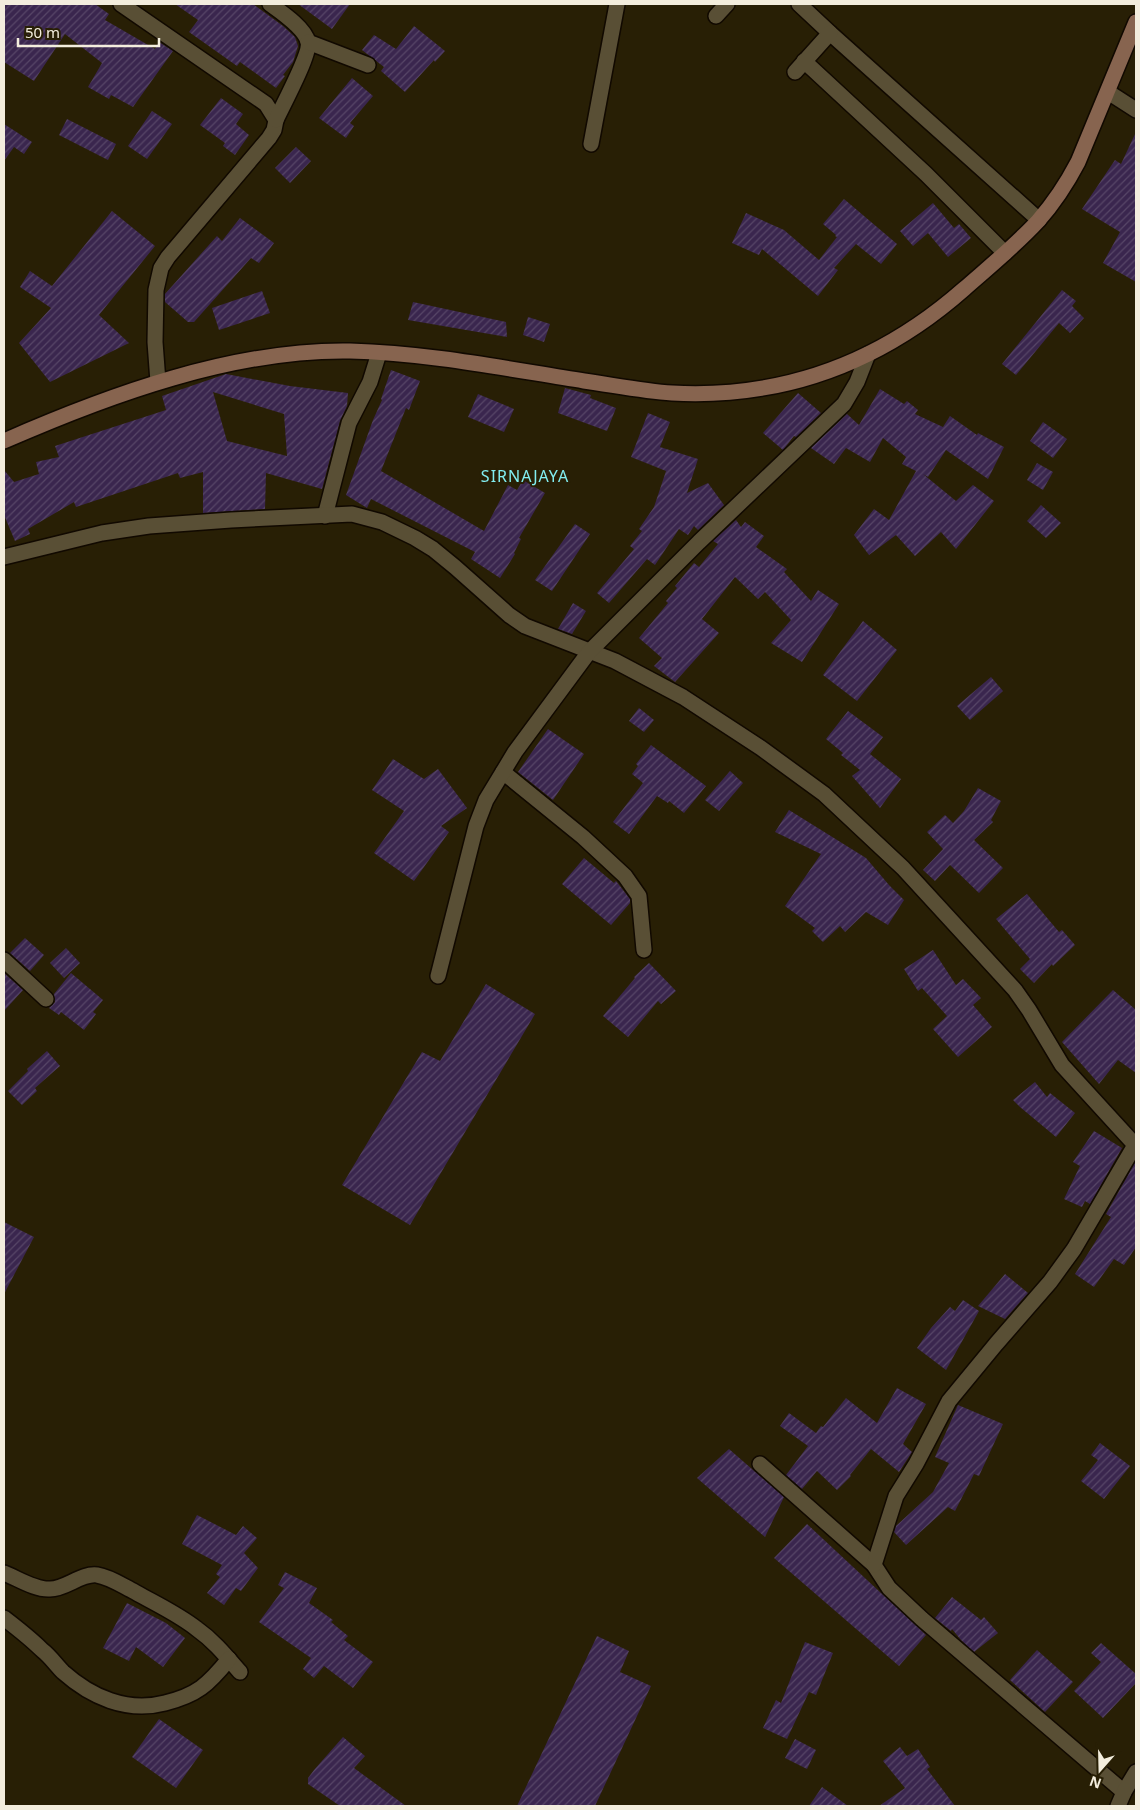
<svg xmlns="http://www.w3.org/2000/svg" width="1140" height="1810" font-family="'Noto Sans',sans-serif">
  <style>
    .building { fill: url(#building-hatch); fill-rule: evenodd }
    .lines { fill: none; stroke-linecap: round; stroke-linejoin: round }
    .street-casing { stroke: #110900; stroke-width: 18 }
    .secondary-casing { stroke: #110900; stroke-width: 18 }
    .street { stroke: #594f35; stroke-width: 15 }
    .secondary { stroke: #87644f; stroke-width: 15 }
    .labels { text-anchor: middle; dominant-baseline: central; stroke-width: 4; stroke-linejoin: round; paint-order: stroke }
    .quarter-label { font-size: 16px; letter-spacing: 1px; fill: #82eef1; stroke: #281f05 }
  </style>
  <defs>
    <pattern id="building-hatch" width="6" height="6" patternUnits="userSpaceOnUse" patternTransform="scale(1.25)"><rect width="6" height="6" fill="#3a264e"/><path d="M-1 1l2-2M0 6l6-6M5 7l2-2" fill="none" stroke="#574667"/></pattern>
  </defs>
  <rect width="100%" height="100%" fill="#281f05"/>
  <g class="building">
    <path d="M 4,4 L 95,4 L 109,14 L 105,20 L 155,49 L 159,42 L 173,51 L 133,107 L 111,95 L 109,99 L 88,87 L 102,63 L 65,34 L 34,81 L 4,62 Z"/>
    <path d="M 175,4 L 253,4 L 283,26 L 295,37 L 298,46 L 293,62 L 283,75 L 285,76 L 276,88 L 240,62 L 237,66 L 189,32 L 198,20 Z"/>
    <path d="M 298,4 L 350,4 L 332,29 Z"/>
    <path d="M 414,26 L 445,51 L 435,62 L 434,60 L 405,92 L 381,71 L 384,67 L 362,50 L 374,35 L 396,49 Z"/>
    <path d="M 352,78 L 373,96 L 350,123 L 354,126 L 346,138 L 319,118 Z"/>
    <path d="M 221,98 L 243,114 L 236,124 L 249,135 L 235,155 L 223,146 L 225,143 L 200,125 Z"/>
    <path d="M 152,111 L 172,124 L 147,159 L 128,146 Z"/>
    <path d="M 67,119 L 116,144 L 108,160 L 59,135 Z"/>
    <path d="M 4,124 L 32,142 L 24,154 L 14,147 L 4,161 Z"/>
    <path d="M 1136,132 L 1136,282 L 1103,263 L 1120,232 L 1082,209 L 1115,160 L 1121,164 Z"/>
    <path d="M 296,147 L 311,161 L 290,183 L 275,168 Z"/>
    <path d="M 844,199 L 897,244 L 881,264 L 856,244 L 834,268 L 838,270 L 818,296 L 762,249 L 759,255 L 732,243 L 746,213 L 784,230 L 819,260 L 837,237 L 835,236 L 836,235 L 823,224 Z"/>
    <path d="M 933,203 L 954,228 L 959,224 L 971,238 L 948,257 L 928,233 L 913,246 L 900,231 Z"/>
    <path d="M 112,211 L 155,246 L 99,315 L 129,343 L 50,382 L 19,343 L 51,308 L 20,287 L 30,271 L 52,286 Z"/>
    <path d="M 240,218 L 274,243 L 259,263 L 251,258 L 194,322 L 188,322 L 165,302 L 165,294 L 217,236 L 222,241 Z"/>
    <path d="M 1062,290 L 1076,301 L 1072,306 L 1084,318 L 1070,333 L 1059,323 L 1016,375 L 1002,364 Z"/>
    <path d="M 262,291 L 270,313 L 219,330 L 212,308 Z"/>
    <path d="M 413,302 L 506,322 L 507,337 L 408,320 Z"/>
    <path d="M 528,317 L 550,324 L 544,342 L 523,335 Z"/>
    <path d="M 391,370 L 420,381 L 409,410 L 406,408 L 381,471 L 484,531 L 508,485 L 517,490 L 523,480 L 545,493 L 519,538 L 521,539 L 514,553 L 515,554 L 500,578 L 471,559 L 475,552 L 371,499 L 367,508 L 346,495 L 373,420 L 382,400 L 381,399 Z"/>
    <path d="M 226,374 L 290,386 L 348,393 L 347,406 L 340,421 L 322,489 L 266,473 L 265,509 L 203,513 L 203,472 L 180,478 L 178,473 L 76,507 L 74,502 L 28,529 L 30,534 L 15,541 L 4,515 L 4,470 L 14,482 L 39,474 L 36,462 L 59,457 L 55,446 L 166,410 L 162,396 ZM 213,392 L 284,414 L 287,456 L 227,441 Z"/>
    <path d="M 565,388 L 591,395 L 590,398 L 616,408 L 607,431 L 558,413 Z"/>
    <path d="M 880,389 L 904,404 L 907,401 L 918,410 L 915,414 L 943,427 L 950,416 L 977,435 L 978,433 L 1004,447 L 988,479 L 946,450 L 928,477 L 923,474 L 956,501 L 973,485 L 994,501 L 956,549 L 941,532 L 915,556 L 896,535 L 869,555 L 854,535 L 874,509 L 889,520 L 916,471 L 902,464 L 906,457 L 883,438 L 870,462 L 846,448 L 834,464 L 811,448 L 847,414 L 859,425 Z"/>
    <path d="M 798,393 L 821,413 L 796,437 L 794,436 L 783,450 L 763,433 Z"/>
    <path d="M 478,394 L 514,409 L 504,432 L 468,417 Z"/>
    <path d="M 648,413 L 670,422 L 660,447 L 698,459 L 687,493 L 708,483 L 724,505 L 698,530 L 694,526 L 688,535 L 679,529 L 655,565 L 647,559 L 609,603 L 597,593 L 634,549 L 630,546 L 642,531 L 639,529 L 654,507 L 666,471 L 631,457 Z"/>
    <path d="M 1043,422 L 1067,439 L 1053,458 L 1030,441 Z"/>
    <path d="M 1037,463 L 1053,472 L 1043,490 L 1027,480 Z"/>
    <path d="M 1041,505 L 1061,523 L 1046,538 L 1027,521 Z"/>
    <path d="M 736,520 L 741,527 L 745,522 L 764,536 L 756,547 L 787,569 L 784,572 L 811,601 L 818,590 L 839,604 L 802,662 L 771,643 L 791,620 L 765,592 L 758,599 L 735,577 L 702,619 L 719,633 L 675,682 L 654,666 L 662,658 L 639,638 L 668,603 L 666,601 L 677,588 L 675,586 L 694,563 L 699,567 L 718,544 L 713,541 Z"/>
    <path d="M 575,524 L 590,534 L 552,591 L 535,580 Z"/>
    <path d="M 573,603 L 586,611 L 572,634 L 558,629 Z"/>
    <path d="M 863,621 L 897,650 L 857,701 L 823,675 Z"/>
    <path d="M 991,677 L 1003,691 L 970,720 L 957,706 Z"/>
    <path d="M 639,708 L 654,720 L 644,732 L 629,721 Z"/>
    <path d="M 848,711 L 883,737 L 870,754 L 901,779 L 880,808 L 852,776 L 860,770 L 841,755 L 843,753 L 826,739 Z"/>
    <path d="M 548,729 L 584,754 L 553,800 L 518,772 Z"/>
    <path d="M 651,745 L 706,786 L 684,813 L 669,801 L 668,803 L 657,796 L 629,834 L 613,822 L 643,783 L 632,774 L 638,766 L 636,764 Z"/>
    <path d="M 393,759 L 424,779 L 438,769 L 467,808 L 441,826 L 449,832 L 414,881 L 374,853 L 404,811 L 372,790 Z"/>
    <path d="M 730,771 L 743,783 L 719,811 L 705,800 Z"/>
    <path d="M 978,788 L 1001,801 L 991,820 L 993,822 L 974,840 L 1003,868 L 979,893 L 950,865 L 935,881 L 923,870 L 943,849 L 927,832 L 945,815 L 953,823 L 964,811 Z"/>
    <path d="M 789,810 L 866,858 L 889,885 L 904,900 L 888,925 L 866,912 L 845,932 L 840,926 L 823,942 L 812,931 L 815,928 L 785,906 L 821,854 L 775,832 Z"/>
    <path d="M 584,858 L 614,883 L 616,881 L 630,899 L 630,903 L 611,925 L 562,884 Z"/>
    <path d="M 1027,894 L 1059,932 L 1062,930 L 1075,945 L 1053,966 L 1052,964 L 1034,983 L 1020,969 L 1030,959 L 996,919 Z"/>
    <path d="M 25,938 L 44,955 L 30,971 L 10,953 Z"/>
    <path d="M 66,948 L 80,963 L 64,978 L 50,963 Z"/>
    <path d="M 933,950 L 956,985 L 963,979 L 981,998 L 973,1005 L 992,1027 L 958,1057 L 933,1029 L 947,1016 L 922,988 L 918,991 L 904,969 Z"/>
    <path d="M 649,963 L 676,991 L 661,1004 L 658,1001 L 628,1037 L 603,1016 L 635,978 L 634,977 Z"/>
    <path d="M 4,973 L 23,990 L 4,1011 Z"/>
    <path d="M 71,973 L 103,1000 L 93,1012 L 96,1014 L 84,1030 L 61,1012 L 59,1015 L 49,1008 L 55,1002 L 54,994 Z"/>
    <path d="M 486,984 L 535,1014 L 410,1225 L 342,1185 L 422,1052 L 440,1061 Z"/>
    <path d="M 1113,990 L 1136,1010 L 1136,1073 L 1118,1060 L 1099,1084 L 1062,1042 Z"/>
    <path d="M 47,1051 L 60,1066 L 35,1088 L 37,1091 L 22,1105 L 8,1091 L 28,1071 L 27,1069 Z"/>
    <path d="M 1035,1082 L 1047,1097 L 1050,1093 L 1075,1113 L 1056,1137 L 1020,1107 L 1013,1100 Z"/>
    <path d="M 1094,1131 L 1122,1148 L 1090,1204 L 1085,1201 L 1082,1207 L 1064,1199 L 1080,1166 L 1073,1162 Z"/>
    <path d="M 1136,1161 L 1136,1247 L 1124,1265 L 1114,1259 L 1094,1287 L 1075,1274 L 1111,1217 L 1106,1214 Z"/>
    <path d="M 4,1222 L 34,1237 L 4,1294 Z"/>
    <path d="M 1005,1274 L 1028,1293 L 1005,1319 L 978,1306 Z"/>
    <path d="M 963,1300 L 979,1311 L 946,1370 L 917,1348 L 931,1328 L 950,1307 L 955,1311 Z"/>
    <path d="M 897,1388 L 926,1404 L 903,1444 L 912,1452 L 899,1472 L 871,1449 L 850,1475 L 851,1476 L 837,1490 L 817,1471 L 802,1489 L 786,1475 L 808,1446 L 780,1426 L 789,1413 L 816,1433 L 821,1426 L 823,1427 L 846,1398 L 877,1423 Z"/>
    <path d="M 958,1405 L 1003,1424 L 979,1476 L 974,1474 L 955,1511 L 948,1507 L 906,1545 L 894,1532 L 896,1526 L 933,1492 L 949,1463 L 935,1457 Z"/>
    <path d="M 1100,1443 L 1130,1466 L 1104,1499 L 1081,1481 L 1098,1460 L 1091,1455 Z"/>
    <path d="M 729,1449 L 784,1497 L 765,1537 L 697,1478 Z"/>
    <path d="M 197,1515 L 236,1535 L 243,1526 L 257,1538 L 244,1553 L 258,1568 L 241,1591 L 236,1588 L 224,1605 L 207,1593 L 220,1577 L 216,1574 L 222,1565 L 182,1544 Z"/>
    <path d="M 807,1524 L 926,1635 L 899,1666 L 774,1558 Z"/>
    <path d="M 285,1572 L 317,1588 L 309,1603 L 333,1620 L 331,1622 L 348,1636 L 344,1640 L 373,1662 L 353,1688 L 324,1666 L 314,1678 L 303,1669 L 311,1658 L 259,1622 L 284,1588 L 278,1585 Z"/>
    <path d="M 952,1597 L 981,1620 L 984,1617 L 998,1633 L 974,1652 L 961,1640 L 952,1629 L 951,1631 L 935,1618 Z"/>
    <path d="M 127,1603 L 166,1623 L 185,1638 L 163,1667 L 136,1647 L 129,1661 L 103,1648 Z"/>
    <path d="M 597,1636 L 629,1651 L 620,1672 L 651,1686 L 595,1806 L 517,1806 Z"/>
    <path d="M 805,1642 L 833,1653 L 816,1695 L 809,1692 L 787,1739 L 763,1728 L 776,1700 L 781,1703 Z"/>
    <path d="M 1101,1643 L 1136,1674 L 1136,1683 L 1103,1718 L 1074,1691 L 1101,1662 L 1091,1653 Z"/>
    <path d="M 1037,1650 L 1073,1682 L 1045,1712 L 1010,1680 Z"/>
    <path d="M 159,1719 L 203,1750 L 176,1788 L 132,1757 Z"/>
    <path d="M 343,1737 L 365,1756 L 354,1768 L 406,1806 L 340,1806 L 308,1784 L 308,1778 L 314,1770 Z"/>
    <path d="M 795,1739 L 816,1750 L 807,1769 L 785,1758 Z"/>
    <path d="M 900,1747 L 907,1756 L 918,1749 L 930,1767 L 927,1769 L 955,1806 L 879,1806 L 905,1788 L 883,1761 Z"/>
    <path d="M 822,1787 L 848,1806 L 809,1806 Z"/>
  </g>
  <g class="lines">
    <defs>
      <g id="street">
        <path d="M 121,4 L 266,104 L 276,120 L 274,130 L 269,138 L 168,257 L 161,268 L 156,290 L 155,342 L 158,382"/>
        <path d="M 270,4 C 281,12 305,28 308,42 C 311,53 282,107 276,120"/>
        <path d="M 799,4 L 830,33 L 1039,220"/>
        <path d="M 716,16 L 727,4"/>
        <path d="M 308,42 L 368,65"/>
        <path d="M 804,61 L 926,174 L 1005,253"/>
        <path d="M 795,72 L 830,33"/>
        <path d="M 1108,92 L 1136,110"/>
        <path d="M 591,144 L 617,4"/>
        <path d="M 325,516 L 349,423 L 370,382 L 379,353"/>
        <path d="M 4,557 L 102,533 L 149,526 L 231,520 L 352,514 L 382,522 L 415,538 L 433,549 L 455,567 L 509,615 L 525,626 L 615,661 L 683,697 L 761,748 L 824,794 L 903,868 L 1015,990 L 1029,1010 L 1062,1065 L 1136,1146"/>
        <path d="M 503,772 L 583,837 L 625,876 L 639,896 L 644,950"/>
        <path d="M 4,960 L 46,999"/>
        <path d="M 438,976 L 476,826 L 486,800 L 515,752 L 589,652 L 699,542 L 844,404 L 857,382 L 868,354"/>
        <path d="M 760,1464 L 874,1565 L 889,1588 L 922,1619 L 1124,1792"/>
        <path d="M 874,1565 L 896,1496 L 916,1464 L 949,1401 L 996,1344 L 1050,1282 L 1074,1249 L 1135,1145"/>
        <path d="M 4,1573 C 17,1578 35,1590 50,1589 C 66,1589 81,1573 97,1575 C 110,1577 123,1586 135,1592 C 156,1604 178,1614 197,1629 C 214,1641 226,1656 240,1672"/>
        <path d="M 4,1618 C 17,1628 30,1638 42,1650 C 50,1656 56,1665 63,1672 C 91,1697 127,1713 165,1703 C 197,1695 208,1685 229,1659"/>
        <path d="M 1118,1806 L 1124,1792 L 1136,1772"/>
      </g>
      <path id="secondary" d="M 4,441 C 109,395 234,349 350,351 C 429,353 507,369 584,381 C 613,385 643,391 672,393 C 784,399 880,363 964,289 C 989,267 1016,245 1038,221 C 1054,203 1067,183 1078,162 L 1136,22"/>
    </defs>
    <use href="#street" class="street-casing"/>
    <use href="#secondary" class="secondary-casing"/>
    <use href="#street" class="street"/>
    <use href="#secondary" class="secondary"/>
  </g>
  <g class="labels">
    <g class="quarter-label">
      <text x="525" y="476">SIRNAJAYA</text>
    </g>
  </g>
  <rect width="1140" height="1810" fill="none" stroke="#f3eddd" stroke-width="10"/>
  <g transform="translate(1100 1770) rotate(200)" stroke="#281f05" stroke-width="4" paint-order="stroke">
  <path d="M0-4L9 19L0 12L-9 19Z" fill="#f3eddd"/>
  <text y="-8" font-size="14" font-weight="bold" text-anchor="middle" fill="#f3eddd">N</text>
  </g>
  <path d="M18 38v8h141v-8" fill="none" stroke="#f3eddd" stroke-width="2.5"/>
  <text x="25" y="38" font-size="15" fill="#f3eddd" stroke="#281f05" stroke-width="4" paint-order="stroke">50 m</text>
</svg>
